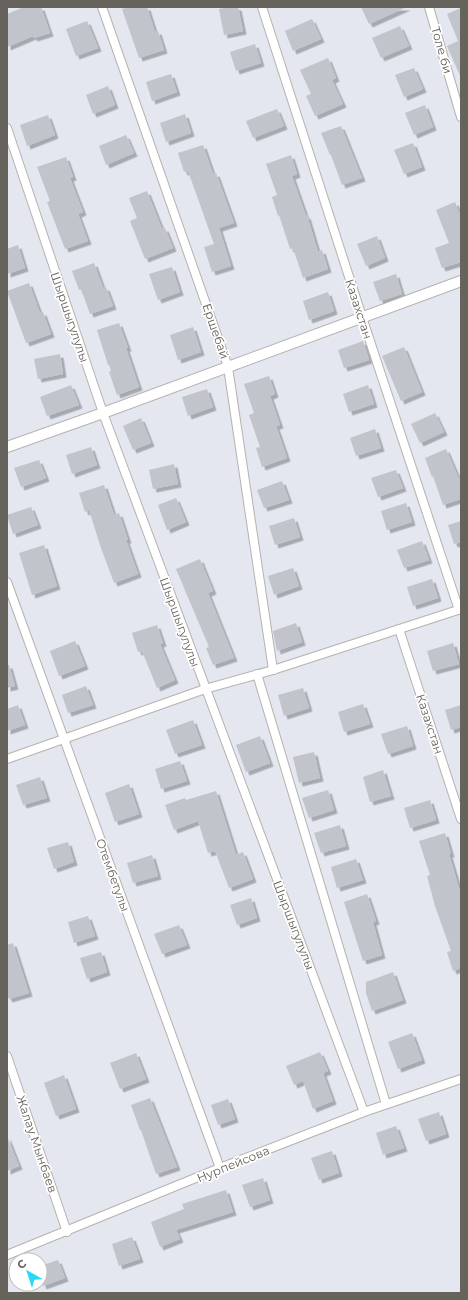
<svg xmlns="http://www.w3.org/2000/svg" width="468" height="1300" font-family="Montserrat,sans-serif">
  <style>
    .building { fill: #c1c4cb; filter: url(#shadow) }
    .lines { fill: none; stroke-linecap: round; stroke-linejoin: round }
    .minor-casing { stroke: #b5b3ad; stroke-width: 10 }
    .tertiary-casing { stroke: #b5b3ad; stroke-width: 12 }
    .minor { stroke: #fff; stroke-width: 8 }
    .tertiary { stroke: #fff; stroke-width: 10 }
    .labels { text-anchor: middle; dominant-baseline: central; stroke-width: 3.5; stroke-linejoin: round; paint-order: stroke }
    .street-label { font-size: 12px; fill: #66625c; stroke: #fff }
  </style>
  <defs>
    <filter id="shadow"><feDropShadow dx="3.5" dy="3.5" stdDeviation="0" flood-color="#0004"/></filter>
  </defs>
  <rect width="100%" height="100%" fill="#e4e6f0"/>
  <g class="building">
    <path d="M 24,7 L 41,7 L 50,33 L 34,38 L 33,36 L 7,47 L 7,14 Z"/>
    <path d="M 129,7 L 147,7 L 155,32 L 158,31 L 164,50 L 139,58 L 122,9 Z"/>
    <path d="M 230,7 L 238,7 L 243,31 L 224,35 L 219,9 Z"/>
    <path d="M 361,7 L 407,7 L 369,24 Z"/>
    <path d="M 461,8 L 461,78 L 447,46 L 458,41 L 447,14 Z"/>
    <path d="M 312,19 L 321,39 L 293,51 L 285,31 Z"/>
    <path d="M 87,21 L 98,48 L 76,56 L 66,29 Z"/>
    <path d="M 400,26 L 409,46 L 381,58 L 372,38 Z"/>
    <path d="M 255,44 L 261,63 L 236,71 L 230,52 Z"/>
    <path d="M 328,58 L 336,78 L 332,80 L 343,104 L 315,116 L 306,96 L 311,94 L 300,70 Z"/>
    <path d="M 414,68 L 423,89 L 404,97 L 395,75 Z"/>
    <path d="M 171,74 L 177,92 L 152,101 L 146,82 Z"/>
    <path d="M 108,86 L 115,105 L 93,114 L 86,95 Z"/>
    <path d="M 425,105 L 433,127 L 414,135 L 405,113 Z"/>
    <path d="M 277,109 L 284,126 L 253,138 L 246,121 Z"/>
    <path d="M 185,114 L 191,133 L 166,142 L 160,123 Z"/>
    <path d="M 48,115 L 55,135 L 27,146 L 20,125 Z"/>
    <path d="M 341,126 L 362,178 L 342,185 L 331,155 L 330,155 L 321,133 Z"/>
    <path d="M 126,135 L 134,153 L 106,165 L 99,146 Z"/>
    <path d="M 413,143 L 422,167 L 404,174 L 394,150 Z"/>
    <path d="M 203,145 L 213,174 L 216,173 L 234,223 L 219,228 L 231,266 L 212,272 L 204,247 L 214,244 L 188,171 L 184,172 L 178,153 Z"/>
    <path d="M 291,155 L 297,174 L 292,176 L 306,216 L 307,215 L 318,252 L 322,250 L 328,269 L 303,278 L 293,248 L 290,249 L 279,215 L 278,216 L 272,197 L 277,195 L 266,164 Z"/>
    <path d="M 66,157 L 73,177 L 70,178 L 83,212 L 78,214 L 88,241 L 65,249 L 47,202 L 50,201 L 37,167 Z"/>
    <path d="M 147,191 L 162,229 L 165,228 L 173,248 L 145,259 L 130,221 L 137,218 L 129,198 Z"/>
    <path d="M 455,202 L 461,217 L 461,262 L 442,268 L 435,248 L 449,243 L 436,210 Z"/>
    <path d="M 377,236 L 385,258 L 366,266 L 357,244 Z"/>
    <path d="M 18,245 L 25,268 L 7,274 L 7,249 Z"/>
    <path d="M 94,263 L 103,288 L 106,287 L 113,306 L 90,314 L 81,289 L 79,290 L 72,271 Z"/>
    <path d="M 172,267 L 180,292 L 158,300 L 149,274 Z"/>
    <path d="M 396,274 L 402,294 L 380,301 L 373,282 Z"/>
    <path d="M 29,283 L 40,313 L 43,312 L 51,334 L 26,343 L 7,291 Z"/>
    <path d="M 328,292 L 334,311 L 309,320 L 303,301 Z"/>
    <path d="M 119,323 L 128,348 L 126,348 L 139,387 L 117,395 L 109,372 L 111,371 L 109,365 L 108,365 L 97,330 Z"/>
    <path d="M 193,327 L 201,352 L 178,360 L 170,335 Z"/>
    <path d="M 363,341 L 369,360 L 344,368 L 338,350 Z"/>
    <path d="M 404,347 L 422,392 L 401,401 L 382,356 Z"/>
    <path d="M 60,354 L 63,374 L 38,379 L 34,359 Z"/>
    <path d="M 269,376 L 275,394 L 270,396 L 280,425 L 276,426 L 287,458 L 262,467 L 256,448 L 260,447 L 249,415 L 254,413 L 244,384 Z"/>
    <path d="M 71,385 L 79,405 L 47,416 L 40,397 Z"/>
    <path d="M 368,385 L 374,404 L 349,412 L 343,394 Z"/>
    <path d="M 207,389 L 213,407 L 188,416 L 182,397 Z"/>
    <path d="M 435,413 L 444,432 L 420,443 L 411,424 Z"/>
    <path d="M 141,418 L 151,443 L 133,450 L 123,426 Z"/>
    <path d="M 375,429 L 381,448 L 356,456 L 350,438 Z"/>
    <path d="M 91,447 L 97,465 L 72,474 L 66,455 Z"/>
    <path d="M 446,449 L 459,479 L 461,478 L 461,499 L 443,505 L 433,476 L 432,477 L 425,458 Z"/>
    <path d="M 39,460 L 46,478 L 21,487 L 14,468 Z"/>
    <path d="M 174,464 L 178,484 L 153,489 L 149,470 Z"/>
    <path d="M 396,470 L 403,488 L 378,497 L 371,478 Z"/>
    <path d="M 282,481 L 289,500 L 264,508 L 257,490 Z"/>
    <path d="M 104,485 L 114,515 L 119,513 L 128,540 L 126,540 L 138,574 L 114,583 L 101,548 L 89,510 L 85,512 L 79,493 Z"/>
    <path d="M 176,498 L 186,522 L 167,530 L 158,505 Z"/>
    <path d="M 406,503 L 412,522 L 387,530 L 381,511 Z"/>
    <path d="M 31,507 L 38,525 L 13,534 L 7,515 Z"/>
    <path d="M 294,518 L 300,537 L 275,545 L 269,526 Z"/>
    <path d="M 461,521 L 461,542 L 454,544 L 448,525 Z"/>
    <path d="M 422,541 L 429,560 L 404,568 L 397,550 Z"/>
    <path d="M 44,545 L 57,586 L 32,595 L 19,553 Z"/>
    <path d="M 200,559 L 213,591 L 208,593 L 234,658 L 213,665 L 206,648 L 209,647 L 176,569 Z"/>
    <path d="M 293,568 L 299,586 L 274,595 L 268,576 Z"/>
    <path d="M 432,579 L 438,598 L 413,606 L 407,587 Z"/>
    <path d="M 296,623 L 302,642 L 277,651 L 273,631 Z"/>
    <path d="M 157,625 L 163,643 L 160,644 L 175,680 L 157,688 L 142,651 L 138,652 L 132,633 Z"/>
    <path d="M 75,641 L 85,666 L 59,676 L 50,651 Z"/>
    <path d="M 453,643 L 459,664 L 433,671 L 427,651 Z"/>
    <path d="M 7,665 L 9,665 L 15,686 L 7,688 Z"/>
    <path d="M 86,686 L 93,705 L 68,713 L 62,695 Z"/>
    <path d="M 303,688 L 309,708 L 284,716 L 278,695 Z"/>
    <path d="M 363,704 L 370,724 L 344,732 L 338,712 Z"/>
    <path d="M 18,705 L 25,725 L 7,731 L 7,709 Z"/>
    <path d="M 461,705 L 461,727 L 451,730 L 445,710 Z"/>
    <path d="M 193,720 L 202,745 L 175,754 L 166,730 Z"/>
    <path d="M 407,726 L 413,746 L 388,754 L 381,734 Z"/>
    <path d="M 260,736 L 270,763 L 246,772 L 236,745 Z"/>
    <path d="M 314,752 L 320,778 L 299,783 L 293,757 Z"/>
    <path d="M 180,761 L 187,781 L 161,789 L 155,769 Z"/>
    <path d="M 383,770 L 391,796 L 370,802 L 363,777 Z"/>
    <path d="M 40,777 L 47,798 L 23,805 L 16,785 Z"/>
    <path d="M 129,784 L 139,814 L 115,822 L 105,793 Z"/>
    <path d="M 328,790 L 334,810 L 309,818 L 302,798 Z"/>
    <path d="M 216,791 L 236,855 L 243,852 L 253,879 L 229,888 L 215,851 L 208,853 L 198,821 L 174,830 L 165,805 L 185,798 L 186,800 Z"/>
    <path d="M 430,800 L 436,820 L 410,828 L 404,808 Z"/>
    <path d="M 340,825 L 346,846 L 321,853 L 314,833 Z"/>
    <path d="M 445,833 L 451,854 L 449,854 L 461,895 L 461,968 L 453,971 L 447,952 L 451,951 L 435,906 L 427,876 L 430,875 L 419,841 Z"/>
    <path d="M 68,842 L 74,862 L 54,869 L 47,848 Z"/>
    <path d="M 152,855 L 158,876 L 133,883 L 127,863 Z"/>
    <path d="M 356,859 L 363,880 L 337,888 L 331,867 Z"/>
    <path d="M 367,894 L 376,921 L 373,922 L 382,955 L 363,961 L 344,902 Z"/>
    <path d="M 251,898 L 257,918 L 237,925 L 230,905 Z"/>
    <path d="M 88,916 L 95,936 L 74,943 L 68,922 Z"/>
    <path d="M 179,925 L 187,945 L 162,954 L 154,934 Z"/>
    <path d="M 13,943 L 29,993 L 9,999 L 7,995 L 7,945 Z"/>
    <path d="M 101,952 L 107,972 L 87,979 L 80,958 Z"/>
    <path d="M 393,972 L 403,1000 L 372,1011 L 366,993 L 366,982 Z"/>
    <path d="M 412,1033 L 422,1060 L 398,1069 L 388,1042 Z"/>
    <path d="M 320,1052 L 328,1071 L 323,1073 L 333,1101 L 313,1109 L 303,1081 L 294,1085 L 286,1066 Z"/>
    <path d="M 136,1053 L 146,1079 L 120,1089 L 110,1063 Z"/>
    <path d="M 64,1075 L 76,1109 L 56,1116 L 44,1083 Z"/>
    <path d="M 150,1098 L 177,1167 L 156,1174 L 141,1130 L 140,1130 L 131,1105 Z"/>
    <path d="M 228,1099 L 235,1119 L 218,1125 L 211,1105 Z"/>
    <path d="M 439,1112 L 446,1134 L 426,1141 L 418,1119 Z"/>
    <path d="M 396,1126 L 404,1148 L 383,1155 L 376,1133 Z"/>
    <path d="M 7,1136 L 19,1166 L 7,1171 Z"/>
    <path d="M 332,1151 L 339,1173 L 319,1180 L 311,1158 Z"/>
    <path d="M 263,1178 L 270,1200 L 250,1207 L 242,1185 Z"/>
    <path d="M 226,1190 L 233,1212 L 176,1230 L 180,1239 L 160,1247 L 151,1222 L 184,1209 L 182,1204 Z"/>
    <path d="M 132,1237 L 140,1259 L 119,1266 L 112,1244 Z"/>
    <path d="M 58,1260 L 65,1278 L 43,1286 L 40,1276 L 40,1266 Z"/>
  </g>
  <g class="lines">
    <defs>
      <g id="minor">
        <path d="M 102,7 L 228,367 L 273,670"/>
        <path d="M 262,7 L 362,317 L 459,610"/>
        <path d="M 429,7 L 461,117"/>
        <path d="M 7,128 L 103,413 L 364,1112"/>
        <path d="M 7,582 L 220,1168"/>
        <path d="M 399,629 L 461,819"/>
        <path d="M 257,674 L 386,1104"/>
        <path d="M 7,759 L 205,689 L 273,670 L 461,609"/>
        <path d="M 7,1056 L 67,1232"/>
        <path d="M 7,1255 L 220,1168 L 364,1112 L 461,1079"/>
      </g>
      <path id="tertiary" d="M 7,447 L 103,413 L 461,281"/>
    </defs>
    <use href="#minor" class="minor-casing"/>
    <use href="#tertiary" class="tertiary-casing"/>
    <use href="#minor" class="minor"/>
    <use href="#tertiary" class="tertiary"/>
  </g>
  <g class="labels">
    <g class="street-label">
      <text transform="translate(442 50) rotate(74)">Толе би</text>
      <text transform="translate(359 309) rotate(72)">Казахстан</text>
      <text transform="translate(70 317) rotate(71)">Шыршыгулулы</text>
      <text transform="translate(216 331) rotate(71)">Ершебай</text>
      <text transform="translate(180 622) rotate(70)">Шыршыгулулы</text>
      <text transform="translate(430 724) rotate(72)">Казахстан</text>
      <text transform="translate(113 875) rotate(70)">Отембетулы</text>
      <text transform="translate(294 925) rotate(69)">Шыршыгулулы</text>
      <text transform="translate(37 1144) rotate(71)">Жалау Мынбаев</text>
      <text transform="translate(233 1164) rotate(-22)">Нурпейсова</text>
    </g>
  </g>
  <rect width="468" height="1300" fill="none" stroke="#66625c" stroke-width="16"/>
  <g transform="translate(28 1272) rotate(321)"><circle r="19" fill="#ffffff" stroke="#c2c0be"/>
  <path d="M0-3L7 15L0 10L-7 15Z" fill="#24daf5"/>
  <text y="-6" font-size="11" font-weight="bold" text-anchor="middle" fill="#66625c">С</text>
  </g>
</svg>
